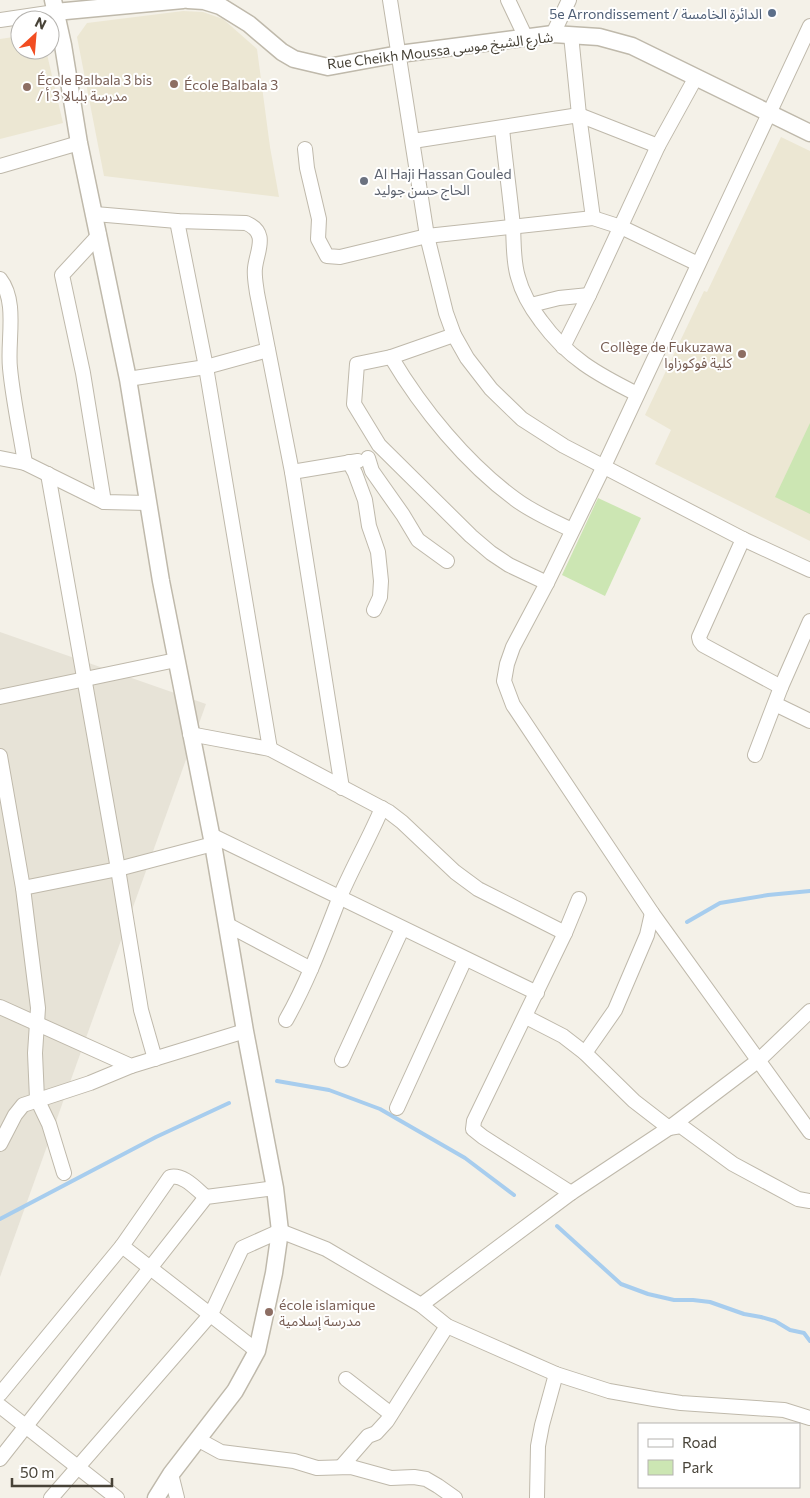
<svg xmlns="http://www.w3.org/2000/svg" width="810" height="1498" font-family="Commissioner,'Noto Sans Arabic',sans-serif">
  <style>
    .residential { fill: #e7e3d7 }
    .education { fill: #ece7d3 }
    .green { fill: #cce6b3 }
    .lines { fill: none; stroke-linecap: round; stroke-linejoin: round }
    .stream { stroke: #a7cdee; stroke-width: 4 }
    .minor-casing { stroke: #bfb9ab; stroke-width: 16 }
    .tertiary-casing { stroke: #bfb9ab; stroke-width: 19 }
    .minor { stroke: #fff; stroke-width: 14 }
    .tertiary { stroke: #fff; stroke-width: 16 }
    .service-dot { fill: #5c6f8a; stroke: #fff; stroke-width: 2 }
    .education-dot { fill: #8d6e63; stroke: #fff; stroke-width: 2 }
    .worship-dot { fill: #6b7280; stroke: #fff; stroke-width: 2 }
    .labels { text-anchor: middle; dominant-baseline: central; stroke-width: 4; stroke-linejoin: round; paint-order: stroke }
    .service-label { font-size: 14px; fill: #4e5e75; stroke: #fff; text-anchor: end }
    .street-label { font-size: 14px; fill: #474237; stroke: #fff }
    .education-label { font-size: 14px; fill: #785e54; stroke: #fff; text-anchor: start }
    .worship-label { font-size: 14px; fill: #5b616d; stroke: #fff; text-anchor: start }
  </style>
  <rect width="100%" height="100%" fill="#f4f1e8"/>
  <path class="residential" d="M 0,632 L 206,704 L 0,1277 Z"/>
  <g class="education">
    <path d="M 183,11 L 203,12 L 223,19 L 257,49 L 270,147 L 279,197 L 104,176 L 77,37 L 87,23 Z"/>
    <path d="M 20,36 L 20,50 L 46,50 L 63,123 L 0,139 L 0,39 Z"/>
    <path d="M 781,137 L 810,151 L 810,541 L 655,464 L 671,430 L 645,415 L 704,291 L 707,292 Z"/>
  </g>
  <g class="green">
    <path d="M 810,423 L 810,514 L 775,497 Z"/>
    <path d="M 598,498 L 641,518 L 605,596 L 562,575 Z"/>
  </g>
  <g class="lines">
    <g class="stream">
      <path d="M 687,922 L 720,903 L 768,895 L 810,891"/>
      <path d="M 277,1081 L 329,1090 L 380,1109 L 465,1158 L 514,1195"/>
      <path d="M 0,1219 L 156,1137 L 229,1103"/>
      <path d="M 557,1226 L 621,1284 L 648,1294 L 674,1300 L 693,1300 L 710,1302 L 744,1314 L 761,1317 L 775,1321 L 790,1330 L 804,1333 L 810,1341"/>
    </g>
    <defs>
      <g id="minor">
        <path d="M 390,0 L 427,236 L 446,313 L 454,335 L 467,358 L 491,389 L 522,419 L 564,446 L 743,539 L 810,570"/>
        <path d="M 508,0 L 526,38"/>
        <path d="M 0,20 L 55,12"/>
        <path d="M 810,26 L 604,466 L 547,583 L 513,647 L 507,664 L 504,681 L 513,705 L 652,913 L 810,1132"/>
        <path d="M 553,34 L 569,0"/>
        <path d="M 571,35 L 579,115 L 593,218"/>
        <path d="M 502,128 C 505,161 510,194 513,227 C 514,244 513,261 518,277 C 522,292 531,308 541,321 C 568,358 597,374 637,394"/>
        <path d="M 413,141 L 579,115 L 658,146"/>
        <path d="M 305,149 L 307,168 L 319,219 L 318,239 L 327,256 L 340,257 L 427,236 L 593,218 L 621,227 L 698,264"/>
        <path d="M 0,166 L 79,143"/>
        <path d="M 95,214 L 177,221 L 246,223 C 269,233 257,250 255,268 C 254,276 256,285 257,293 L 292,472 L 342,788"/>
        <path d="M 177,221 L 206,367 L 270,749"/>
        <path d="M 99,235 L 62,275 L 83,373 L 104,502"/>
        <path d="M 0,279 C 18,302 7,341 10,368 C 13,400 20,431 25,463"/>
        <path d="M 531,305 L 559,298 L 589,295"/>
        <path d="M 454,335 L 391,357 C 422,409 466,463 515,499 C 532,512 553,521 572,530"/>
        <path d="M 563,347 L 589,295 L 658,146 L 696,77"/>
        <path d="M 391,357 L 357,364 L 354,404 L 379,445 L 471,536 L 491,553 L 509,565 L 547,583"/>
        <path d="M 128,379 L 206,367 L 268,350"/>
        <path d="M 0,458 L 25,463 L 104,502 L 148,503"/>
        <path d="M 368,458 L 372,471 L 403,515 L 418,540 L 447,561"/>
        <path d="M 349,462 L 355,473 L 365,500 L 369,526 L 378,552 L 381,581 L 380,597 L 374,610"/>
        <path d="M 292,472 L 358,461"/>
        <path d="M 48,474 L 118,869 L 141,1010 L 155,1059"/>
        <path d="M 743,539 L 699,637 L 700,641 L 703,645 L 781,687"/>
        <path d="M 0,697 L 176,660"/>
        <path d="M 775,704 L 810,721"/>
        <path d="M 190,734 L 270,749 L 389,812 L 402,822 L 455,872 L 478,889 L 565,933"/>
        <path d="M 755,755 L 781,687 L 810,621"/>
        <path d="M 0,756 L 23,888 L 38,1008 L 35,1053 L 37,1099 L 49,1124 L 64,1173"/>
        <path d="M 211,835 L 537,993"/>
        <path d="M 23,888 L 118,869 L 213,844"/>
        <path d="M 226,924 L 311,969"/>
        <path d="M 0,1007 L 131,1066 L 245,1031"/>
        <path d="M 526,1017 L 563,1036 L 585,1053 L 634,1101 L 669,1128 L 681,1126 L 733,1164 L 798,1199 L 810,1201"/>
        <path d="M 286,1020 C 308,981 323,940 339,899 C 352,868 369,839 382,808"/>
        <path d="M 585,1053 L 615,1010 L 647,935 L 652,913"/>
        <path d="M 342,1060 L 402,929"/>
        <path d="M 397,1108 L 465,959"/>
        <path d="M 0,1144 L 15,1115 L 23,1105 L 90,1083 L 131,1066"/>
        <path d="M 571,1193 L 483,1137 L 473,1129 L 474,1121 L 565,933 L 579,899"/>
        <path d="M 122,1246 L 257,1351"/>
        <path d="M 421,1305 L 571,1193 L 669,1128 L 759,1060 L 810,1011"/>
        <path d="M 346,1379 L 391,1414"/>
        <path d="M 0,1394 L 122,1246 L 170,1177 C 184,1174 196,1189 206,1197"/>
        <path d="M 0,1406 L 117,1498"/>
        <path d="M 199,1440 L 221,1452 L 294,1461 L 317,1468 L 351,1467 L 391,1478 L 414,1477 L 426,1479 L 438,1486 L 455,1498"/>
        <path d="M 0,1459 L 206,1197 L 275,1188"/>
        <path d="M 341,1467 L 368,1436 L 376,1433 L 387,1421 L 447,1326"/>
        <path d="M 171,1474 L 177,1498"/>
        <path d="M 51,1498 L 211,1314 L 242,1248 L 280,1231 L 326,1249 L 421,1305 L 447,1326 L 556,1374 L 609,1391 L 654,1399 L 681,1403 L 784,1410 L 810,1418"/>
        <path d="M 537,1498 L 538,1446 L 542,1425 L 556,1374"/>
      </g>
      <g id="tertiary">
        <path d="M 53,0 L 63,45 L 79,143 L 128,379 L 161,581 L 213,844 L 245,1031 L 275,1188 L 280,1231 L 274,1273 L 257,1351 L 235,1391 L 171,1474 L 156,1498"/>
        <path d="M 188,0 L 204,1 L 220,6 L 249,24 L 282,52 L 294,59 L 328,67 L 399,54 L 553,34 L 599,37 L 632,46 L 810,133"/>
        <path d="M 55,12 L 183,0"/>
      </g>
    </defs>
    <use href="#minor" class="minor-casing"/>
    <use href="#tertiary" class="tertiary-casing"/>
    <use href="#minor" class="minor"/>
    <use href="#tertiary" class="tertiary"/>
  </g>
  <circle class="service-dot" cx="772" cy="13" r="5"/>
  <g class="education-dot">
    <circle cx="174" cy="84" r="5"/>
    <circle cx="27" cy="87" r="5"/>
    <circle cx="742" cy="354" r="5"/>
    <circle cx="269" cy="1312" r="5"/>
  </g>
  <circle class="worship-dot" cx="364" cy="181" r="5"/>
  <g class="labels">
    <g class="service-label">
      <text x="762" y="13">5e Arrondissement / الدائرة الخامسة</text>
    </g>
    <g class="street-label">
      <text transform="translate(440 50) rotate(-7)">Rue Cheikh Moussa شارع الشيخ موسى</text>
    </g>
    <g class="education-label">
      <text x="37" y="79">École Balbala 3 bis<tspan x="37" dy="16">/ مدرسة بلبالا 3 أ</tspan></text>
      <text x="184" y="84">École Balbala 3</text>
      <text x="732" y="346" text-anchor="end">Collège de Fukuzawa<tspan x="732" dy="16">كلية فوكوزاوا</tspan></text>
      <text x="279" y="1304">école islamique<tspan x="279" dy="16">مدرسة إسلامية</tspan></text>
    </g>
    <g class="worship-label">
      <text x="374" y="173">Al Haji Hassan Gouled<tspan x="374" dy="16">الحاج حسن جوليد</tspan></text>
    </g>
  </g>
  <rect x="638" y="1423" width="162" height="65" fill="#ffffff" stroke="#b5b3af"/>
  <rect x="648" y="1439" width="25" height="8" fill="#ffffff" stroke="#b5b3af"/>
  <text x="682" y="1448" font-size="15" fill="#474237">Road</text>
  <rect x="648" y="1460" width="25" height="15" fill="#cce6b3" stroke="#b5b3af"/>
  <text x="682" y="1473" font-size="15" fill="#474237">Park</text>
  <g transform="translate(35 35) rotate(26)"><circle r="24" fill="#ffffff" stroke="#b5b3af"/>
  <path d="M0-4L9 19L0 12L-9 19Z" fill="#f24d21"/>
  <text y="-8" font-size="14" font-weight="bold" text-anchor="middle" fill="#474237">N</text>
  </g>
  <path d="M12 1478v8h100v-8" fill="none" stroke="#474237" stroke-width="2.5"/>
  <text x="20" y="1478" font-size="15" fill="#474237" stroke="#ffffff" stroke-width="4" paint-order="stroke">50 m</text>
</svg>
